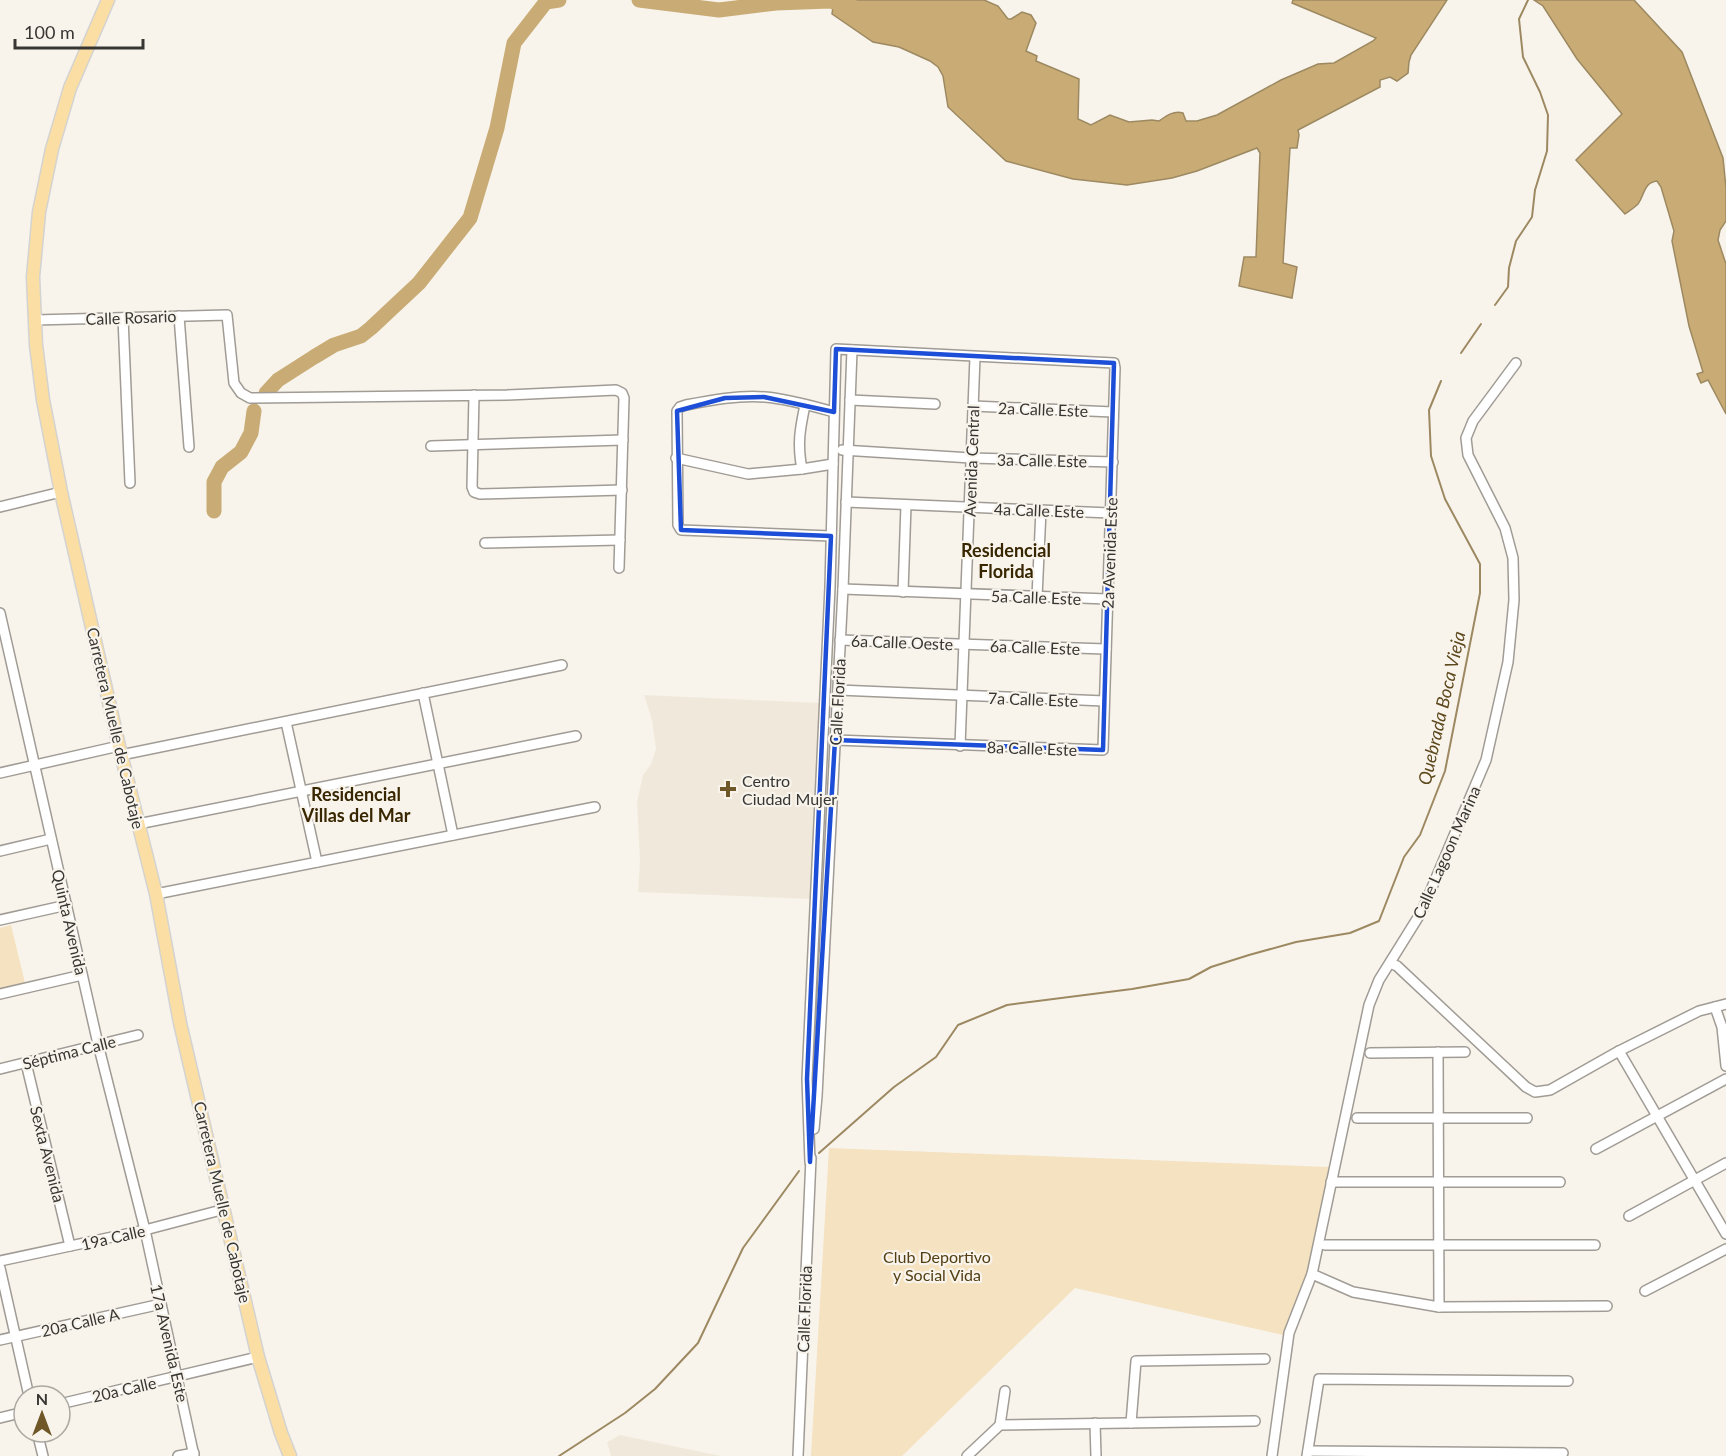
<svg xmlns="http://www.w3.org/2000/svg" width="1726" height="1456" font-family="Lato,sans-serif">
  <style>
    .built { fill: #f0e9db }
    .green { fill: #f5e2c0 }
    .water { fill: #c9ac75; stroke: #9d8961; stroke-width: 1.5 }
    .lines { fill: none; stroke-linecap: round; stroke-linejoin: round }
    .stream { stroke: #9d8961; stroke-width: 2 }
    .river { stroke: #c9ac75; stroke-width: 15 }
    .minor-casing { stroke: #a09c95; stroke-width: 12 }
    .major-casing { stroke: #d3d3d2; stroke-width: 15 }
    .minor { stroke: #fff; stroke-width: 9 }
    .major { stroke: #fbdea4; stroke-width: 12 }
    .marked { fill: none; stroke: #1d4ed8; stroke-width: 4.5; stroke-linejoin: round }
    .poi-dot { fill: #6f5728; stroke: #f8f4ec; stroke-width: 2 }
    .labels { text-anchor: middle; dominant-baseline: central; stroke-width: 4.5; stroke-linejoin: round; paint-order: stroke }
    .street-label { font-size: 16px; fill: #373633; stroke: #f8f4ec }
    .poi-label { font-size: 16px; fill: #373633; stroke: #f8f4ec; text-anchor: start }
    .park-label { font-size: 16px; fill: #533e12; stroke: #f8f4ec }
    .neighbourhood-label { font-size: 18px; font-weight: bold; fill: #382600; stroke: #f8f4ec }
    .water-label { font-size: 18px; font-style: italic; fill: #5e491e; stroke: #f8f4ec }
  </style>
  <rect width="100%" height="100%" fill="#f8f4ec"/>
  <g class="built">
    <path d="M 644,695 L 820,703 L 811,899 L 638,892 L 640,861 L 637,802 L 643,775 L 651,764 L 656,749 L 652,720 Z"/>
    <path d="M 620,1435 L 721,1456 L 611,1456 L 607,1442 Z"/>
  </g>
  <g class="green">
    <path d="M 11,925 L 25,983 L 0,989 L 0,928 Z"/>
    <path d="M 829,1148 L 1329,1167 L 1306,1280 L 1283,1335 L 1075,1288 L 902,1456 L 811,1456 Z"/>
  </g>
  <g class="water">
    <path d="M 834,0 L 984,0 L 998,6 L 1008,19 L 1011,19 L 1022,12 L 1031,15 L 1036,23 L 1026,51 L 1037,56 L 1036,61 L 1079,79 L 1078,119 L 1091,125 L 1110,115 L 1129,122 L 1152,120 L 1159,121 C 1166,116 1174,110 1183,113 L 1186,121 L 1197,121 L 1217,115 L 1281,80 L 1318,64 L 1334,63 L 1373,41 L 1376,38 L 1292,3 L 1293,0 L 1447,0 L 1411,55 L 1409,62 L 1408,73 L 1397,81 L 1390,77 L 1380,80 L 1380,87 L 1298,130 L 1299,135 L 1297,148 L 1290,148 L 1283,263 L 1297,267 L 1292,298 L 1239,286 L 1244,257 L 1256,257 L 1260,153 L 1257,148 L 1197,171 L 1172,178 L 1127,185 L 1073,179 L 1006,161 L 948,107 L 943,76 L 938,67 L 930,61 L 899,47 L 873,42 L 832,14 Z"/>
    <path d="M 1534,0 L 1634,0 L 1682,52 L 1723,158 L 1726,188 L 1726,221 L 1720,230 L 1718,240 L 1726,264 L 1726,414 L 1708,380 L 1701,383 L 1697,374 L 1703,372 L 1689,326 L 1672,241 L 1674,231 L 1661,187 L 1657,181 C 1643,183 1645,195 1638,204 C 1634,208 1629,211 1625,214 L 1576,160 L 1622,114 L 1577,59 L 1543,6 Z"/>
  </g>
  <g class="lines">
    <g class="stream">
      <path d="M 1495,305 L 1508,287 L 1509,268 L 1516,241 L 1532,217 L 1535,190 L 1547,151 L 1548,115 L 1540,92 L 1523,57 L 1519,19 L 1528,0"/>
      <path d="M 1461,353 L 1481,324"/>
      <path d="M 819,1153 L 894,1087 L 936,1057 L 958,1025 L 1007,1005 L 1132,989 L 1189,979 L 1211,967 L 1249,955 L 1296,942 L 1350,933 L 1379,921 L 1404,857 L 1420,835 L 1445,771 L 1480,593 L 1480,564 L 1445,499 L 1431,456 L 1429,410 L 1441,381"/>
      <path d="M 559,1456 L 625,1413 L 655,1389 L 698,1343 L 743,1248 L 799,1171"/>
    </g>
    <g class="river">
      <path d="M 639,0 L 719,10 L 776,3 L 830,1 L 853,7"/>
      <path d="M 266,393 L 278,380 L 314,357 L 334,345 L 361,336 L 371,328 L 419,283 L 470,218 L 497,128 L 514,43 L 546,2 L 559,0"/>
      <path d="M 214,511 L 214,482 L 222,467 L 241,452 L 251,433 L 254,411"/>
    </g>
    <defs>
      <g id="minor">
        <path d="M 179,316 L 189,447"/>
        <path d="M 123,318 L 130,483"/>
        <path d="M 35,320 L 227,315 L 234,383 L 241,393 L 250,398 L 507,395 L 616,390 L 622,393 L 624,398 L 619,568"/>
        <path d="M 474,395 L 472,487 L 474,492 L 480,494 L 622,490"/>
        <path d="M 850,400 L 935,404"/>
        <path d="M 973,406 L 1113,412"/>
        <path d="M 431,446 L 623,440"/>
        <path d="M 842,450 L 971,458 L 1113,462"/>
        <path d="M 676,458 L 748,474 L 802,469 L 833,464"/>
        <path d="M 802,469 C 797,444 800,429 805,405"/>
        <path d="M 846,502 L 1110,513"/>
        <path d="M 0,507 L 61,492"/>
        <path d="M 831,536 L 681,530 L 678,525 L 677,411 L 680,407 L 686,405 C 712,400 738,395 765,397 C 789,399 812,406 834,412"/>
        <path d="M 485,543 L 620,540"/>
        <path d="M 843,589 L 1107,599"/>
        <path d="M 903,592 L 906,505"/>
        <path d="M 1037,597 L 1041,510"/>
        <path d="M 0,613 L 98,1044 L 145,1230 L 194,1456"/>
        <path d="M 840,640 L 1106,649"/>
        <path d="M 838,690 L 1104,701"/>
        <path d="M 423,693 L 453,835"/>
        <path d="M 286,722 L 317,862"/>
        <path d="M 960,746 L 975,357"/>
        <path d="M 121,755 L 562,665"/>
        <path d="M 0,773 L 119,746"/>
        <path d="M 138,824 L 576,736"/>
        <path d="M 0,851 L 51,839"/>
        <path d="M 156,894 L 595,807"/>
        <path d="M 0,920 L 67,905"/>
        <path d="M 1390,963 L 1397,966 L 1526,1087 L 1535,1092 L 1550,1090 L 1619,1051 L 1699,1011 L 1726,1004"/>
        <path d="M 0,994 L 82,975"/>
        <path d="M 1715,1007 L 1722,1027 L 1726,1066"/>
        <path d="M 1619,1051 L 1726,1234"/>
        <path d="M 1438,1052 L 1439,1307"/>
        <path d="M 1370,1053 L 1465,1052"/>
        <path d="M 26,1063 L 70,1246"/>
        <path d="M 0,1069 L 138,1035"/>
        <path d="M 1357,1118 L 1527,1118"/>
        <path d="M 814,1129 L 817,1096 L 843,589 L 852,350"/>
        <path d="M 1596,1149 L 1726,1079"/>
        <path d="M 810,1162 L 807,1079 L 830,587 L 836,349 L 1114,363 L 1115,368 L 1103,750 L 835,740"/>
        <path d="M 1331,1182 L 1560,1182"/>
        <path d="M 1629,1216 L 1726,1163"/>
        <path d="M 1325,1245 L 1595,1245"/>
        <path d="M 0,1261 L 145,1230 L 225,1209"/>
        <path d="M 0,1268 L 29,1396"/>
        <path d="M 1312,1274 L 1353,1292 L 1439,1307 L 1607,1306"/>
        <path d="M 1645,1291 L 1726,1249"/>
        <path d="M 0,1340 L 161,1304"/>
        <path d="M 60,1404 L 258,1357"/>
        <path d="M 0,1418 L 24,1412"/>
        <path d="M 1095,1423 L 1096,1456"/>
        <path d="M 1131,1423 L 1136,1361 L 1265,1359"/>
        <path d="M 1000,1425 L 1255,1421"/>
        <path d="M 37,1432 L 43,1456"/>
        <path d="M 1308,1451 L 1563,1453"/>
        <path d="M 178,1456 L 194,1453"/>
        <path d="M 798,1456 L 811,1158"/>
        <path d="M 967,1456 L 1000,1425 L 1005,1391"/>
        <path d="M 1272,1456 L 1289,1333 L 1312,1274 L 1369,1005 L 1379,980 L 1422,911 L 1486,760 L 1508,662 L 1514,600 L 1513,558 L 1505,528 L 1468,455 L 1466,438 L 1473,421 L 1516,363"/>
        <path d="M 1307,1456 L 1319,1379 L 1568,1381"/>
      </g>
      <path id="major" d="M 108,0 L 70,88 L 52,149 L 39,212 L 33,277 L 36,345 L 43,400 L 61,492 L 119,746 L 156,894 L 180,1023 L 258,1357 L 281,1433 L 290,1456"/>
    </defs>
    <use href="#minor" class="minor-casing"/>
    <use href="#major" class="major-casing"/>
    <use href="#minor" class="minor"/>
    <use href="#major" class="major"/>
  </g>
  <path class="marked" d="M 836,349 L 1114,363 L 1103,750 L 835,740 L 810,1162 L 807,1079 L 831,536 L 681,530 L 677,411 L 725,398 L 764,397 L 834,412 Z"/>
  <path class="poi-dot" d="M725 780h6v6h6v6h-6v6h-6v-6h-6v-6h6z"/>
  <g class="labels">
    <g class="street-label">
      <text transform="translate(131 317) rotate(-2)">Calle Rosario</text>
      <text transform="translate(1043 409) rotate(2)">2a Calle Este</text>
      <text transform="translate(1042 460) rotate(1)">3a Calle Este</text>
      <text transform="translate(971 461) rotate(-88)">Avenida Central</text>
      <text transform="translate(1039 510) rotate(2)">4a Calle Este</text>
      <text transform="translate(1109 553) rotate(-88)">2a Avenida Este</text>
      <text transform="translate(1036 597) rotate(2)">5a Calle Este</text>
      <text transform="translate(902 642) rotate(2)">6a Calle Oeste</text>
      <text transform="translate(1035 647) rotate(2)">6a Calle Este</text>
      <text transform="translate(1033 699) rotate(2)">7a Calle Este</text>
      <text transform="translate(837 702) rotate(-87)">Calle Florida</text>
      <text transform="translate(116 728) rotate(77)">Carretera Muelle de Cabotaje</text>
      <text transform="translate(1032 748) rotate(2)">8a Calle Este</text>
      <text transform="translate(1446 852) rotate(-66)">Calle Lagoon Marina</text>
      <text transform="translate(70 922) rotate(77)">Quinta Avenida</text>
      <text transform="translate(69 1052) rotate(-14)">Séptima Calle</text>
      <text transform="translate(48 1154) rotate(76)">Sexta Avenida</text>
      <text transform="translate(223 1202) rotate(77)">Carretera Muelle de Cabotaje</text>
      <text transform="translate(113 1237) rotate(-13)">19a Calle</text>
      <text transform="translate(804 1309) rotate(-88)">Calle Florida</text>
      <text transform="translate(80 1322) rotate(-13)">20a Calle A</text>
      <text transform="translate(170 1343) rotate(77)">17a Avenida Este</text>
      <text transform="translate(124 1389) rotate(-13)">20a Calle</text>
    </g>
    <g class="poi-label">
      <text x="742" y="780">Centro<tspan x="742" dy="18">Ciudad Mujer</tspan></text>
    </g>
    <g class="park-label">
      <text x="937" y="1256">Club Deportivo<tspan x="937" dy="18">y Social Vida</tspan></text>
    </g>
    <g class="neighbourhood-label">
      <text x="1006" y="550">Residencial<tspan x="1006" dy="21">Florida</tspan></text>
      <text x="356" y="794">Residencial<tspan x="356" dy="21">Villas del Mar</tspan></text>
    </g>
    <g class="water-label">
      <text transform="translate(1441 708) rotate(-77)">Quebrada Boca Vieja</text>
    </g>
  </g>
  <g transform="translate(42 1414)"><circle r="28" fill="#f8f4ec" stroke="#aba8a2" stroke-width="1.5"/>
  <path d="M0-4.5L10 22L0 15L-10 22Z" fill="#6f5728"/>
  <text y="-9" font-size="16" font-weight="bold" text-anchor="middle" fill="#373633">N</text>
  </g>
  <path d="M15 39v9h128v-9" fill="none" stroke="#373633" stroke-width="3"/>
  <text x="24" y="39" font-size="18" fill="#373633" stroke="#f8f4ec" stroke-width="4.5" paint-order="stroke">100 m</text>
</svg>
